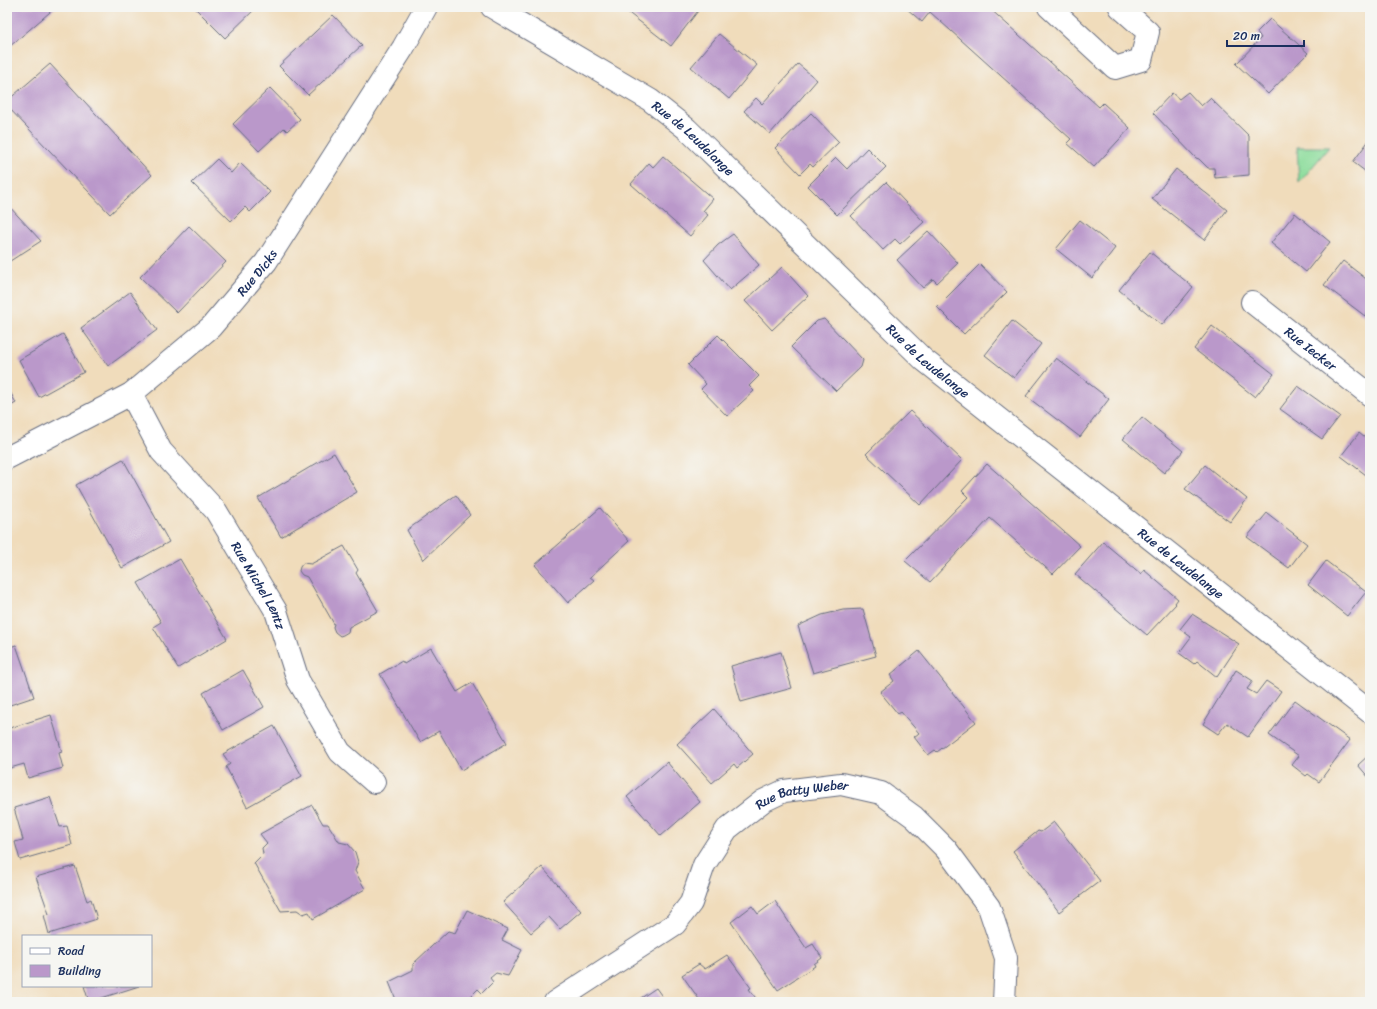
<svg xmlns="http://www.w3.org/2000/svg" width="1377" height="1009" font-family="Sriracha,sans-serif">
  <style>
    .green { fill: #8ddd9c; stroke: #54867d }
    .building { fill: #ba98ca }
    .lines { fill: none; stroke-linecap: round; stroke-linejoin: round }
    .minor-casing { stroke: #666c7f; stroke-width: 24 }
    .tertiary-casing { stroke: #666c7f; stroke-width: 24 }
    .minor { stroke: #fff; stroke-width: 22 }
    .tertiary { stroke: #fff; stroke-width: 22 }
    .labels { text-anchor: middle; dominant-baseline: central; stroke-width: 3.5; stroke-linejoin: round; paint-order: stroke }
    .street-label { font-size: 13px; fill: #1b2f5e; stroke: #f6f6f2 }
  </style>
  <rect width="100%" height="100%" fill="#f6f6f2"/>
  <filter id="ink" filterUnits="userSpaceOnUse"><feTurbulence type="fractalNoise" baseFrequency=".025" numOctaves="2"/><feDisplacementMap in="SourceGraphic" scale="8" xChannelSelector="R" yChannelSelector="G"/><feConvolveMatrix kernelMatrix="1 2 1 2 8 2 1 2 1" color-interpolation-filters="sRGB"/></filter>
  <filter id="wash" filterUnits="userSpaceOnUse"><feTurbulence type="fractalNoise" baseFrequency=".012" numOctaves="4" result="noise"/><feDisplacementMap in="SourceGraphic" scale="16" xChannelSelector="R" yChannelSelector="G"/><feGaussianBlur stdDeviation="0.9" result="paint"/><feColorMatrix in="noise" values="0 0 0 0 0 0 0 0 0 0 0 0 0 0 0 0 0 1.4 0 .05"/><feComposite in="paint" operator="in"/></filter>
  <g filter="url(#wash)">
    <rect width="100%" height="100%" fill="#f0dcbb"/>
    <path class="green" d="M 1297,147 L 1329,147 L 1299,183 Z"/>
    <g id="blocks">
      <g class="building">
        <path d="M 7,7 L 56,7 L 9,47 L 7,45 Z"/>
        <path d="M 194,7 L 257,7 L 225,38 Z"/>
        <path d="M 621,7 L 701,7 L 671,46 Z"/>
        <path d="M 905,7 L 988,7 L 1099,107 L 1103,103 L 1130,128 L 1094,167 L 1067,143 L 1071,139 L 930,12 L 922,22 Z"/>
        <path d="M 333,15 L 362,45 L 308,95 L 279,66 Z"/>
        <path d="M 1270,19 L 1308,53 L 1268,94 L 1236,64 L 1261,38 L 1257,32 Z"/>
        <path d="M 719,34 L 757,65 L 729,99 L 691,67 Z"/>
        <path d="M 50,64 L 152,175 L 110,214 L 7,106 L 7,101 Z"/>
        <path d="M 798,64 L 817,80 L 770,134 L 744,111 L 756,98 L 762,104 Z"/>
        <path d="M 270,88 L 300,119 L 287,131 L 284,128 L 259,151 L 233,124 Z"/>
        <path d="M 1188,92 L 1201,106 L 1210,98 L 1249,136 L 1249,175 L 1215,178 L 1214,168 L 1208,168 L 1199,159 L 1196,158 L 1153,113 L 1172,93 L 1179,99 Z"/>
        <path d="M 811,113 L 839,142 L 813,167 L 810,164 L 800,174 L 775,148 Z"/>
        <path d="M 1370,139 L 1370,175 L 1353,162 Z"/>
        <path d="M 867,148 L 886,167 L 837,215 L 808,186 L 836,158 L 847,169 Z"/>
        <path d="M 663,156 L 713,199 L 703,211 L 708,215 L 690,236 L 631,184 L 649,163 L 653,167 Z"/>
        <path d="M 217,159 L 231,173 L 240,163 L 270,192 L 250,212 L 245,207 L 231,221 L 192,183 Z"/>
        <path d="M 1176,169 L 1227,210 L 1204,240 L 1152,199 Z"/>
        <path d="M 886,182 L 924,222 L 900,244 L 895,239 L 883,250 L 851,216 Z"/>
        <path d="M 7,204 L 41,241 L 7,263 Z"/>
        <path d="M 1295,213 L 1330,242 L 1306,272 L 1271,243 Z"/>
        <path d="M 1080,220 L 1115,248 L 1092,278 L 1056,249 Z"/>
        <path d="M 189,226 L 226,262 L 177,313 L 140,277 Z"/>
        <path d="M 928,231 L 958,263 L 937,283 L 933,279 L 923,288 L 897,260 Z"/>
        <path d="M 733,234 L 759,265 L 730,290 L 704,260 L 718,245 Z"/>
        <path d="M 1150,252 L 1193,287 L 1162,325 L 1119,290 Z"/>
        <path d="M 1343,261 L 1370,282 L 1370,310 L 1365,316 L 1324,285 Z"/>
        <path d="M 980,264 L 1007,292 L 964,334 L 937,307 Z"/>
        <path d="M 782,267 L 808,296 L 772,330 L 745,301 Z"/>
        <path d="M 130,292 L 157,330 L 108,366 L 81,328 Z"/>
        <path d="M 824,319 L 863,360 L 861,367 L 836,391 L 791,347 L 817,321 Z"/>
        <path d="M 1012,321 L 1041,344 L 1014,378 L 985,355 Z"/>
        <path d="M 1212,326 L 1274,374 L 1255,397 L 1194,349 Z"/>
        <path d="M 63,334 L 84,372 L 39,397 L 19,360 Z"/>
        <path d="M 718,335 L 759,376 L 749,386 L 754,391 L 727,416 L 701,389 L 706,384 L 688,365 Z"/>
        <path d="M 1056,358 L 1109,399 L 1080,437 L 1026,396 Z"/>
        <path d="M 7,386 L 16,403 L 7,408 Z"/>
        <path d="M 1298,386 L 1340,416 L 1322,439 L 1280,409 Z"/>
        <path d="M 910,411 L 962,460 L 920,505 L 866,454 Z"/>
        <path d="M 1142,417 L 1183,451 L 1164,473 L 1123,439 Z"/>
        <path d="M 1359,433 L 1370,442 L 1370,478 L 1341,456 Z"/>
        <path d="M 334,453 L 357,492 L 281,537 L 258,498 Z"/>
        <path d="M 123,459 L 169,542 L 122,568 L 76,485 Z"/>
        <path d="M 987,464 L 1080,546 L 1053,574 L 990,518 L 930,582 L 905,561 L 968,497 L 962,491 Z"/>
        <path d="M 1205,465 L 1247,499 L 1230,522 L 1185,489 Z"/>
        <path d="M 456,495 L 470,515 L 423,560 L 407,530 Z"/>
        <path d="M 600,508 L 629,541 L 590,577 L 594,580 L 568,603 L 535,565 Z"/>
        <path d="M 1267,513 L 1307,544 L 1289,568 L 1247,537 Z"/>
        <path d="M 1103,542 L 1141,574 L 1144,570 L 1178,599 L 1175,603 L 1176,604 L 1147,635 L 1075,574 Z"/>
        <path d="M 344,546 L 358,570 L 356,573 L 378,611 L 349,627 L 348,632 L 343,635 L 340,636 L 335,632 L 333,627 L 334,624 L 307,577 L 302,575 L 299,571 L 300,567 L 303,563 L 311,564 Z"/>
        <path d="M 180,559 L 227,639 L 178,668 L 153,627 L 161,622 L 138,583 Z"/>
        <path d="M 1326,561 L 1366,592 L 1347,616 L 1308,585 Z"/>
        <path d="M 863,609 L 876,656 L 813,673 L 798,626 L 822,615 L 843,610 Z"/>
        <path d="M 1192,614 L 1239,644 L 1217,677 L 1197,661 L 1194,664 L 1179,653 L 1191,637 L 1180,629 Z"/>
        <path d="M 16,645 L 34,697 L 7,706 L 7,648 Z"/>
        <path d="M 431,648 L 457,692 L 472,683 L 507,743 L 461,770 L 439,731 L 420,742 L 380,674 L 402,661 L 404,664 Z"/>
        <path d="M 919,651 L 976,722 L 937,752 L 935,750 L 928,755 L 914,737 L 919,733 L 901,712 L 898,714 L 880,692 L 894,681 L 890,675 Z"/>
        <path d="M 781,652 L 792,688 L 741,702 L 731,666 Z"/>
        <path d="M 243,670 L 264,707 L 223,730 L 203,693 Z"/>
        <path d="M 1236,670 L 1253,681 L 1247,689 L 1256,694 L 1266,681 L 1281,691 L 1248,737 L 1227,723 L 1218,734 L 1203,724 Z"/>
        <path d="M 1295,700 L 1350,740 L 1319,782 L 1308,774 L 1306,776 L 1292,765 L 1299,756 L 1269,735 Z"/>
        <path d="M 714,709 L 753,754 L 737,768 L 734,764 L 712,783 L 677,744 Z"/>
        <path d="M 51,715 L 62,752 L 59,753 L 63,768 L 28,778 L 24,764 L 7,769 L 7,729 Z"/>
        <path d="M 274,726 L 302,776 L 247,807 L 226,767 L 230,764 L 223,754 Z"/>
        <path d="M 1370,754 L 1370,779 L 1358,765 Z"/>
        <path d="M 667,762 L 700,802 L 661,836 L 627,797 Z"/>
        <path d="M 50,797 L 60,827 L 67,826 L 72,845 L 20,860 L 15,842 L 23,840 L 14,808 Z"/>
        <path d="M 312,805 L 323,824 L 328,824 L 339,842 L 348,844 L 355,852 L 358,862 L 355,871 L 365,889 L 313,919 L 309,912 L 303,914 L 297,910 L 281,911 L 254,863 L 263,854 L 262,848 L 267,843 L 260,834 Z"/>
        <path d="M 1054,822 L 1100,881 L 1059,912 L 1013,851 L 1038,831 L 1041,832 Z"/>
        <path d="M 75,866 L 87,901 L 91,899 L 97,919 L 49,934 L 44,915 L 49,914 L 36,877 Z"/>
        <path d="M 542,867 L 581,911 L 560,929 L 549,917 L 531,933 L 503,902 Z"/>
        <path d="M 775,901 L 806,948 L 813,944 L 822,958 L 814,964 L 815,966 L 778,990 L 731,922 L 752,906 L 758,914 Z"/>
        <path d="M 467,910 L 508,929 L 502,940 L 522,950 L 508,976 L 496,973 L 490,978 L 493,982 L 482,993 L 478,989 L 469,998 L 471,1002 L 397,1002 L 389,982 L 413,970 L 413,964 L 448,931 L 455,933 Z"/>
        <path d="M 727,955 L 751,988 L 749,989 L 758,1001 L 755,1002 L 706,1002 L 705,1000 L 701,1002 L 682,975 L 699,964 L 705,969 Z"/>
        <path d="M 84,986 L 139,986 L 89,1002 Z"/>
        <path d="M 656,988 L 666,1002 L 635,1002 Z"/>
      </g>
    </g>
  </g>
  <g filter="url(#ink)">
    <use href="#blocks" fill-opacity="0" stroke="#666c7f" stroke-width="1"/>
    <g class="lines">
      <defs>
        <g id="minor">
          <path d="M 1049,7 L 1115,68 L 1141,60 L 1148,32 L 1120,7"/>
          <path id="s1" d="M 1252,302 L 1370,395"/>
          <path id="s2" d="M 131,394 L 161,451 L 216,511 L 276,611 L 298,680 L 340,752 L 374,782"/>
          <path id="s3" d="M 7,458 L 131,394 L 211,327 L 266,262 L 403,48 L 426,7"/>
          <path id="s4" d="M 555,1002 L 675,924 L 691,903 L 704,865 L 727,829 L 763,801 L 784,791 L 841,784 L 881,793 L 914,817 L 946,849 L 989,907 L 1006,958 L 1004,1002"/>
        </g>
        <g id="tertiary">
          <path id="s5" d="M 492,7 L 650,100 L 687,129 L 924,360 L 1370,712"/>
        </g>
      </defs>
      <use href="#minor" class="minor-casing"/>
      <use href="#tertiary" class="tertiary-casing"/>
      <use href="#minor" class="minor"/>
      <use href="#tertiary" class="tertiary"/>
    </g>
  </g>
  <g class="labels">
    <g class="street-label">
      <text stroke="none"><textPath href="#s5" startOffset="241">Rue de Leudelange</textPath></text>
      <text stroke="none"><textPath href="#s3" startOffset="315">Rue Dicks</textPath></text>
      <text stroke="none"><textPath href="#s1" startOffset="75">Rue Iecker</textPath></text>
      <text stroke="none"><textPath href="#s5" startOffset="565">Rue de Leudelange</textPath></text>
      <text stroke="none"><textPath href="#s5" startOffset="889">Rue de Leudelange</textPath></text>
      <text stroke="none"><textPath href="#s2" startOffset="232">Rue Michel Lentz</textPath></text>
      <text stroke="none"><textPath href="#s4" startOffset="338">Rue Batty Weber</textPath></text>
    </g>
  </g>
  <rect width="1377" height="1009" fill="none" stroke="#f6f6f2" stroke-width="24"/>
  <rect x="22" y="935" width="130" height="52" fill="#f6f6f2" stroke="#9ea6b7"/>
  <rect x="30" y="948" width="20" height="6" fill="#ffffff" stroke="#9ea6b7"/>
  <text x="58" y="955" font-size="12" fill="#1b2f5e">Road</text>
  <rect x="30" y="965" width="20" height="12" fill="#ba98ca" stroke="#9ea6b7"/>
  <text x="58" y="975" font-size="12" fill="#1b2f5e">Building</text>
  <path d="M1227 40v6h77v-6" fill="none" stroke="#1b2f5e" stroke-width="2"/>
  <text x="1233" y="40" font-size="12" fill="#1b2f5e" stroke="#f6f6f2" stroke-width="3" paint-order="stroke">20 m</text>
</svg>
